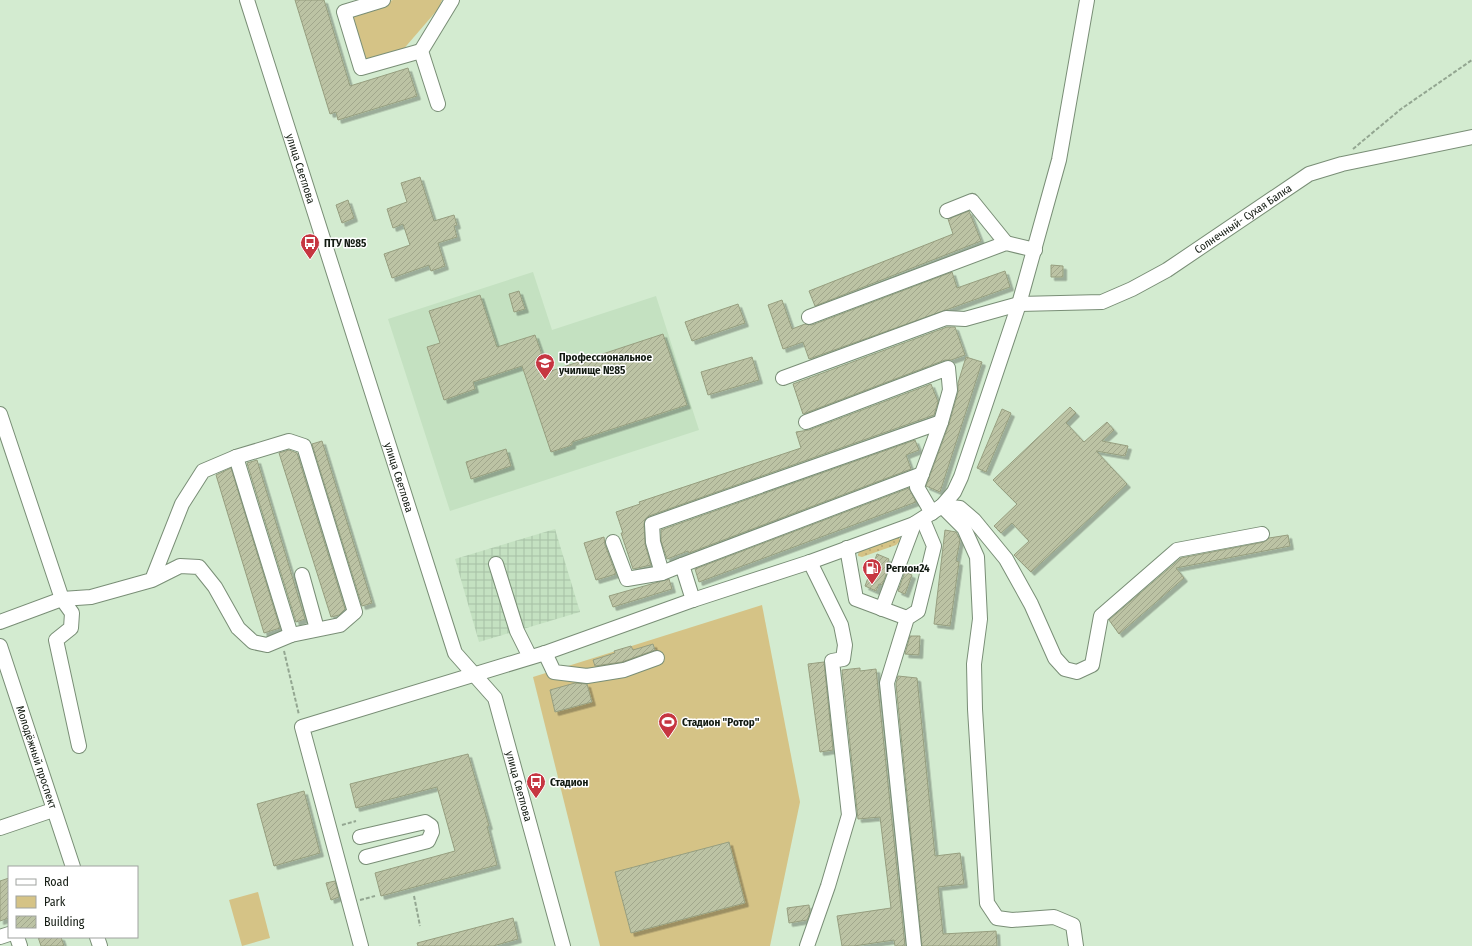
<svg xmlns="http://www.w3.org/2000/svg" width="1472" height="946" font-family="'Fira Sans Condensed',sans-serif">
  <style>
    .built { fill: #c4e1c1 }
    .industrial { fill: url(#industrial-grid) }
    .grass { fill: url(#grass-dots) }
    .green { fill: #d5c386 }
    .building { fill: url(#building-hatch); stroke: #969e7f; filter: url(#shadow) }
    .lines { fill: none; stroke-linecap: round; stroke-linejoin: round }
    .minor-casing { stroke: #798e76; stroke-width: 16 }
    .path { stroke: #93a691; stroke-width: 2; stroke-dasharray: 4 2; stroke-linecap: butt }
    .minor { stroke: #fff; stroke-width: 14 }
    .labels { text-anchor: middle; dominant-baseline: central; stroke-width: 3; stroke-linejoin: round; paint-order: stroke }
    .street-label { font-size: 11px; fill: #121a11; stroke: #fff }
    .poi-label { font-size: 11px; font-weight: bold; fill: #121a11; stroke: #fff; text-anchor: start }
  </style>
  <defs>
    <pattern id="industrial-grid" width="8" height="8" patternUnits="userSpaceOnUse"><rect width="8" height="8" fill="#c4e1c1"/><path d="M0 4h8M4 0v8" fill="none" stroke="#a7c0a5"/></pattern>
    <pattern id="grass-dots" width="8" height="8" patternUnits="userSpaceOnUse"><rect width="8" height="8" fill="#d5c386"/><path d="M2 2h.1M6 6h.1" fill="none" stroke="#b6a773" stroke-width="1.8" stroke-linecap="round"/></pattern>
    <pattern id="building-hatch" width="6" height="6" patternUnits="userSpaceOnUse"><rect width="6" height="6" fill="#bcc3a4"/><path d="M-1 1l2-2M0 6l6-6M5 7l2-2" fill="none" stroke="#a1a78c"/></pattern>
    <filter id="shadow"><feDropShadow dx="3.5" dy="3.5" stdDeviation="0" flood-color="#0004"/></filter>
  </defs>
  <rect width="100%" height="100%" fill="#d3ebd0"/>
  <path class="built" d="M 533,272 L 552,330 L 656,296 L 699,430 L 450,511 L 388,319 Z"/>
  <path class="industrial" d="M 555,529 L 580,612 L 479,642 L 455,559 Z"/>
  <path class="grass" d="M 899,536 L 900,541 L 896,545 L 862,557 L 858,556 L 859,551 Z"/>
  <g class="green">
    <path d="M 393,0 L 442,0 L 439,8 L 401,52 L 365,61 L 351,16 L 356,11 Z"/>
    <path d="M 762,605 L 800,802 L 770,946 L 600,946 L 533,677 Z"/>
    <path d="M 258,892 L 270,938 L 242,946 L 229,900 Z"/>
  </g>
  <g class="building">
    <path d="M 295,0 L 324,0 L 350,86 L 408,68 L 417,96 L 338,120 L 336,112 L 330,114 Z"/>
    <path d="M 420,177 L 434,221 L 454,215 L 457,225 L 454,226 L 457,237 L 438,243 L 445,266 L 431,271 L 429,265 L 392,278 L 384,254 L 410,245 L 403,224 L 393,228 L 387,209 L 407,202 L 401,183 Z"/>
    <path d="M 348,200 L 354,218 L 342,223 L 336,205 Z"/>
    <path d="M 969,211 L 981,241 L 815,306 L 809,291 L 953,234 L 948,219 Z"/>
    <path d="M 1051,265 L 1063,266 L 1063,277 L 1051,277 Z"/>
    <path d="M 1005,271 L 1010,287 L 809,359 L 803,342 L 783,349 L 768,305 L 782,300 L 792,329 L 805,324 L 812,325 L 952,272 L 957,288 Z"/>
    <path d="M 519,291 L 525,309 L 514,312 L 509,294 Z"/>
    <path d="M 480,295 L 497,347 L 535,335 L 548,372 L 663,334 L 687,405 L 572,442 L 572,445 L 551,452 L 522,366 L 473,382 L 475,389 L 444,400 L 427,347 L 440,343 L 429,311 Z"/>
    <path d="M 738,304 L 745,323 L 692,341 L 685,322 Z"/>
    <path d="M 947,327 L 955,327 L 965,355 L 951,360 L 945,360 L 803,414 L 793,384 Z"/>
    <path d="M 752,357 L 759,380 L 708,395 L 701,372 Z"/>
    <path d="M 966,357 L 982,362 L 940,492 L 926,486 L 949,424 L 958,392 L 958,383 Z"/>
    <path d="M 931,384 L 938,402 L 934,415 L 649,516 L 645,520 L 644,524 L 645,544 L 651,565 L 633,569 L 621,533 L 623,533 L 616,512 L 640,504 L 639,502 L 801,448 L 796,432 L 809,430 Z"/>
    <path d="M 1070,407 L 1076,413 L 1066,423 L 1084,442 L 1107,422 L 1114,430 L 1102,441 L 1128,446 L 1125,456 L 1096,451 L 1127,484 L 1031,572 L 1014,555 L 1029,541 L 1012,523 L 1001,533 L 994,526 L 1017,504 L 993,480 Z"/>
    <path d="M 1002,409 L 1011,413 L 986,472 L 977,468 Z"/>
    <path d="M 915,440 L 919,450 L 906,455 L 911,469 L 689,553 L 688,551 L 667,559 L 661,541 L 661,530 Z"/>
    <path d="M 322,441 L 372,603 L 362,606 L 312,444 Z"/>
    <path d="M 506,449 L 511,466 L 471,479 L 466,462 Z"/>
    <path d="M 289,450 L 297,453 L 345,609 L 339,615 L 331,617 L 279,453 Z"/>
    <path d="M 257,460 L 305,619 L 296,622 L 247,463 Z"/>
    <path d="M 231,468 L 280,628 L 264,633 L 216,475 Z"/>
    <path d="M 909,488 L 916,502 L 699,582 L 695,569 Z"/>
    <path d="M 945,530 L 956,532 L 960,540 L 956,561 L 959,562 L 950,626 L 934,624 Z"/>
    <path d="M 1288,535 L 1290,546 L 1176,568 L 1184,578 L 1119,634 L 1109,620 L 1181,558 L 1264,542 L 1269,538 Z"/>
    <path d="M 604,537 L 605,545 L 616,574 L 596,580 L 584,543 Z"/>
    <path d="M 877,554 L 889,559 L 886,566 L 889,567 L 882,585 L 879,584 L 876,591 L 865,586 Z"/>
    <path d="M 905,572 L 912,575 L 905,594 L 898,591 Z"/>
    <path d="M 669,579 L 672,589 L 613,607 L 609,596 Z"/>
    <path d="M 910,636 L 920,636 L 919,655 L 905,654 Z"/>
    <path d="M 653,644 L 655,650 L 622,662 L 595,666 L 593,660 L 615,653 L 614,651 L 631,646 L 633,650 Z"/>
    <path d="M 824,662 L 833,750 L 820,752 L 808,664 Z"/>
    <path d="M 860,668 L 860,671 L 876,669 L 905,946 L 895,946 L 894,940 L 854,946 L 842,946 L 837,916 L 891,908 L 880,817 L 858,819 L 842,670 Z"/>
    <path d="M 898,676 L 917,678 L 935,856 L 960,853 L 964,884 L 938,887 L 943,934 L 996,931 L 997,946 L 922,946 L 896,684 Z"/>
    <path d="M 575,683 L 587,684 L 592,702 L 555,712 L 550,690 Z"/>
    <path d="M 468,754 L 489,826 L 487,826 L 497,865 L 381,896 L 375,873 L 455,851 L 437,787 L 356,808 L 350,784 Z"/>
    <path d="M 304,791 L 320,853 L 274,866 L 257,804 Z"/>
    <path d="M 729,842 L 745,903 L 631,933 L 615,872 Z"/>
    <path d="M 9,878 L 9,918 L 0,921 L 0,881 Z"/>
    <path d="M 335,881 L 339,897 L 331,900 L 326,883 Z"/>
    <path d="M 809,905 L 810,913 L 807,920 L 789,923 L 787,908 Z"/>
    <path d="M 513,918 L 518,939 L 493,946 L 418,946 L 417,943 Z"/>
    <path d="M 38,937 L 61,937 L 64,946 L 41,946 Z"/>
  </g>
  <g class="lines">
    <defs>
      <g id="minor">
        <path id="s1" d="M 247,0 L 455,653 L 495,698 L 563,946"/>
        <path d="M 383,0 L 344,12 L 361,68 L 421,51"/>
        <path d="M 438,104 L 421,51 L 452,0"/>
        <path d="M 947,211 L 972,201 L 1006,243"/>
        <path d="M 809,317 L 1006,243 L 1035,250"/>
        <path id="s2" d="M 783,378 L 946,318 L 965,319 L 1019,304 L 1102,302 L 1132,289 L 1167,270 L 1309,174 L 1342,164 L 1472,137"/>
        <path d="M 0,414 L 62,599 L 72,613 L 71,628 L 56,640 L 79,746"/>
        <path d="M 806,422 L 948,368 L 950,390 L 941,422"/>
        <path d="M 236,457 L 291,635"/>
        <path d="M 942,506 L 964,528 L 977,557 L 980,619 L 974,664 L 975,709 L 987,903 L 997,918 L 1012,920 L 1054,917 L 1073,925 L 1076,946"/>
        <path d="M 942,506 L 960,508 L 974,520 L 1006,559 L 1031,604 L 1055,658 L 1065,669 L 1077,672 L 1092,665 L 1101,616 L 1177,550 L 1262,534"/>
        <path d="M 613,542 L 627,579 L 662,573 L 682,565 L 693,600"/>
        <path d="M 847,548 L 856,599 L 907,618"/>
        <path d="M 496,564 L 517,631 L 530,657"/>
        <path d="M 682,565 L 922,474"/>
        <path d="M 662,573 L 653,542 L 652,524 L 941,422 L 917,487 L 932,513"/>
        <path d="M 302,575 L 317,629"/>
        <path d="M 882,609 L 914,524"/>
        <path d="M 0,622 L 62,599 L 91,597 L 152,580 L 182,504 L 203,471 L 236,457 L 289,441 L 304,446 L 355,612 L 340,625 L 291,635 L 267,645 L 253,642 L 238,628 L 215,587 L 199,567 L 180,566 L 152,580"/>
        <path id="s3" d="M 0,646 L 73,867"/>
        <path d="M 545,653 L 554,672 L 587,676 L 624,670 L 657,658"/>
        <path d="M 0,828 L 53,810"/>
        <path d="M 360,837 L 425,822 L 431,826 L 432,832 L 428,841 L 366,857"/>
        <path d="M 0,937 L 9,934"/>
        <path d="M 17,937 L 20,946"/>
        <path d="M 97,937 L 100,946"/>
        <path d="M 361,946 L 302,727 L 545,653 L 693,600 L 810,562 L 914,524 L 942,506 L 954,492 L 961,477 L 1019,304 L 1059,160 L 1087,0"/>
        <path d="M 807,946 L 828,886 L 849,815 L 832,661 L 843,659 L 845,645 L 841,625 L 810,562"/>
        <path d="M 914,946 L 887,683 L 907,618 L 918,611 L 934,546 L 923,520"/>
      </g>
    </defs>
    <use href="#minor" class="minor-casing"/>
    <g class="path">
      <path d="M 1353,149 L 1401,109 L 1472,60"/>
      <path d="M 284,651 L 299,715"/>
      <path d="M 342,825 L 356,821"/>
      <path d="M 414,896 L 420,926"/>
      <path d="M 360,900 L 375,896"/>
    </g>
    <use href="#minor" class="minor"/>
  </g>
  <defs>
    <symbol id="bus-pin" viewBox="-11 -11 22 30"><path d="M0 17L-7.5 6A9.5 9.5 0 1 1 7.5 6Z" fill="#c63641" stroke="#fff"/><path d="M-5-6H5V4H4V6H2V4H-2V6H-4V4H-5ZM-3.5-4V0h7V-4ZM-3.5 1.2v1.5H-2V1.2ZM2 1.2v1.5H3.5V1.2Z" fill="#fff"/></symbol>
    <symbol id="university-pin" viewBox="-11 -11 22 30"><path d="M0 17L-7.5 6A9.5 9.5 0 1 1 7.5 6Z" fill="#c63641" stroke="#fff"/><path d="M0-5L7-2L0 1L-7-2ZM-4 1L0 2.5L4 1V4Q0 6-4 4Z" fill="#fff"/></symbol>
    <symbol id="fuel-pin" viewBox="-11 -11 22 30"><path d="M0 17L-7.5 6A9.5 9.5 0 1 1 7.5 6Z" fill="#c63641" stroke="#fff"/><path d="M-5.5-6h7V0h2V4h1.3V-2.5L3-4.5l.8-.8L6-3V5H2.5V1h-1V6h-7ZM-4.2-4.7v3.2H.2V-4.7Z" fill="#fff"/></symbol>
    <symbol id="stadium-pin" viewBox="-11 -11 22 30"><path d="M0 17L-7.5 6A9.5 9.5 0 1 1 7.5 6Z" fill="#c63641" stroke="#fff"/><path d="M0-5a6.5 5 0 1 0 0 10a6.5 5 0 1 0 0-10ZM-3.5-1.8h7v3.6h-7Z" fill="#fff"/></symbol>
  </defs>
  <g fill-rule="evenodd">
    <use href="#bus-pin" x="299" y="232" width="22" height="30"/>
    <use href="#university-pin" x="534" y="352" width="22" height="30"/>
    <use href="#fuel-pin" x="861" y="557" width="22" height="30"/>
    <use href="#stadium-pin" x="657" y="711" width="22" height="30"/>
    <use href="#bus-pin" x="525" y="771" width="22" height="30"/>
  </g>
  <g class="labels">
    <g class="street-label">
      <text stroke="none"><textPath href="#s1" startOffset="177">улица Светлова</textPath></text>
      <text stroke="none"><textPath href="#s2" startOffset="496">Солнечный- Сухая Балка</textPath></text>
      <text stroke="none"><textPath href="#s1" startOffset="501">улица Светлова</textPath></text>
      <text stroke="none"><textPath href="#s3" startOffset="117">Молодёжный проспект</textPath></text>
      <text stroke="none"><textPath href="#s1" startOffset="837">улица Светлова</textPath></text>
    </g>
    <g class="poi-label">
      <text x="324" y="243">ПТУ №85</text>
      <text x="559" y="357">Профессиональное<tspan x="559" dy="13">училище №85</tspan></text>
      <text x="886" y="568">Регион24</text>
      <text x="682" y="722">Стадион "Ротор"</text>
      <text x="550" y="782">Стадион</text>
    </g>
  </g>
  <rect x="8" y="866" width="130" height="72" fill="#ffffff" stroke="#a0a3a0"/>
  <rect x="16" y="879" width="20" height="6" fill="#ffffff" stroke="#a0a3a0"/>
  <text x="44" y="886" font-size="12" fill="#121a11">Road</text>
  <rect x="16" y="896" width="20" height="12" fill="#d5c386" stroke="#a0a3a0"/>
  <text x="44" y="906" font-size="12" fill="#121a11">Park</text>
  <rect x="16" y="916" width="20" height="12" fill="url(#building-hatch)" stroke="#a0a3a0"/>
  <text x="44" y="926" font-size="12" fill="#121a11">Building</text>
</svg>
